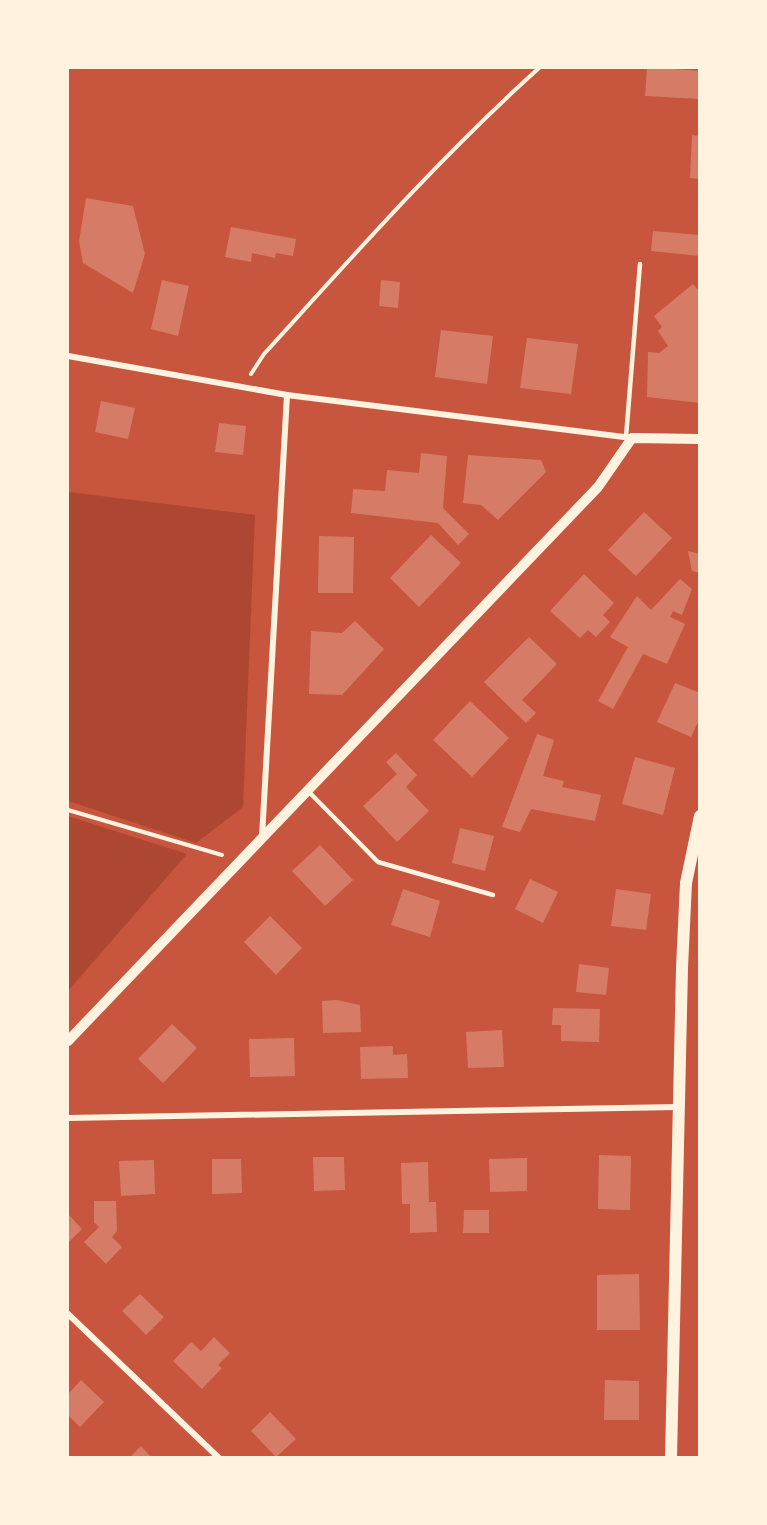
<svg xmlns="http://www.w3.org/2000/svg" width="767" height="1525" font-family="'Archivo Narrow',sans-serif">
  <style>
    .green { fill: #ae4732 }
    .building { fill: #d67c66 }
    .lines { fill: none; stroke-linecap: round; stroke-linejoin: round }
    .path { stroke: #fff3e0; stroke-width: 4 }
    .service { stroke: #fff3e0; stroke-width: 4.5 }
    .minor { stroke: #fff3e0; stroke-width: 6 }
    .tertiary { stroke: #fff3e0; stroke-width: 10 }
    .secondary { stroke: #fff3e0; stroke-width: 12 }
  </style>
  <rect width="100%" height="100%" fill="#c8553d"/>
  <g class="green">
    <path d="M 68,492 L 255,515 L 243,807 L 196,843 L 68,801 Z"/>
    <path d="M 68,816 L 187,854 L 68,991 Z"/>
  </g>
  <g class="building">
    <path d="M 647,68 L 673,68 L 673,69 L 700,71 L 700,99 L 645,96 Z"/>
    <path d="M 692,135 L 700,136 L 700,179 L 690,178 Z"/>
    <path d="M 86,198 L 133,206 L 145,254 L 133,293 L 83,263 L 79,241 Z"/>
    <path d="M 231,227 L 296,239 L 293,256 L 276,253 L 275,258 L 252,253 L 251,262 L 225,257 Z"/>
    <path d="M 653,231 L 700,235 L 700,256 L 651,251 Z"/>
    <path d="M 162,280 L 189,286 L 178,336 L 151,329 Z"/>
    <path d="M 381,280 L 400,282 L 398,308 L 379,306 Z"/>
    <path d="M 693,284 L 700,292 L 700,403 L 647,397 L 648,352 L 659,353 L 668,346 L 658,331 L 662,327 L 654,316 Z"/>
    <path d="M 441,330 L 493,336 L 487,384 L 435,377 Z"/>
    <path d="M 527,338 L 578,344 L 571,394 L 520,388 Z"/>
    <path d="M 101,401 L 135,408 L 128,439 L 95,432 Z"/>
    <path d="M 219,423 L 246,426 L 243,455 L 215,452 Z"/>
    <path d="M 421,453 L 447,456 L 443,508 L 469,534 L 458,545 L 438,523 L 351,513 L 353,489 L 385,491 L 387,470 L 419,473 Z"/>
    <path d="M 468,455 L 541,460 L 546,472 L 498,520 L 481,505 L 463,503 Z"/>
    <path d="M 644,512 L 672,538 L 636,576 L 608,550 Z"/>
    <path d="M 431,535 L 461,563 L 419,607 L 390,578 Z"/>
    <path d="M 319,536 L 354,537 L 353,593 L 318,593 Z"/>
    <path d="M 688,551 L 700,554 L 700,573 L 692,571 Z"/>
    <path d="M 584,574 L 614,603 L 603,615 L 610,622 L 596,637 L 588,630 L 580,638 L 550,611 Z"/>
    <path d="M 680,579 L 692,589 L 682,615 L 673,611 L 670,617 L 685,624 L 667,664 L 643,654 L 613,709 L 598,701 L 628,647 L 610,637 L 637,596 L 651,610 Z"/>
    <path d="M 355,621 L 384,649 L 342,695 L 309,694 L 311,631 L 342,633 Z"/>
    <path d="M 529,637 L 557,664 L 522,700 L 536,713 L 526,723 L 484,682 Z"/>
    <path d="M 675,683 L 700,693 L 700,718 L 691,737 L 657,722 Z"/>
    <path d="M 470,701 L 509,738 L 472,777 L 433,740 Z"/>
    <path d="M 537,734 L 554,740 L 543,776 L 564,781 L 562,787 L 601,795 L 595,821 L 531,809 L 520,832 L 502,827 Z"/>
    <path d="M 396,753 L 417,775 L 406,787 L 429,811 L 397,842 L 363,806 L 397,774 L 386,762 Z"/>
    <path d="M 635,757 L 675,768 L 663,815 L 622,804 Z"/>
    <path d="M 460,828 L 494,836 L 485,871 L 452,863 Z"/>
    <path d="M 320,845 L 353,880 L 325,906 L 292,871 Z"/>
    <path d="M 530,879 L 558,892 L 543,923 L 515,909 Z"/>
    <path d="M 403,889 L 440,901 L 430,937 L 391,925 Z"/>
    <path d="M 616,889 L 651,894 L 646,930 L 611,926 Z"/>
    <path d="M 270,916 L 302,948 L 276,975 L 244,942 Z"/>
    <path d="M 579,964 L 609,968 L 606,995 L 576,992 Z"/>
    <path d="M 337,1000 L 360,1005 L 361,1032 L 323,1033 L 322,1001 Z"/>
    <path d="M 553,1008 L 600,1009 L 599,1042 L 561,1041 L 561,1025 L 552,1025 Z"/>
    <path d="M 172,1024 L 197,1048 L 163,1083 L 138,1059 Z"/>
    <path d="M 502,1030 L 504,1067 L 468,1068 L 466,1032 Z"/>
    <path d="M 294,1038 L 295,1076 L 250,1077 L 249,1039 Z"/>
    <path d="M 393,1046 L 393,1055 L 407,1054 L 408,1078 L 361,1079 L 360,1047 Z"/>
    <path d="M 599,1155 L 631,1156 L 630,1210 L 598,1209 Z"/>
    <path d="M 313,1157 L 344,1157 L 345,1190 L 314,1191 Z"/>
    <path d="M 527,1158 L 527,1191 L 490,1192 L 489,1159 Z"/>
    <path d="M 212,1159 L 241,1159 L 242,1193 L 212,1194 Z"/>
    <path d="M 154,1160 L 155,1194 L 121,1196 L 119,1161 Z"/>
    <path d="M 428,1162 L 429,1202 L 436,1202 L 437,1232 L 410,1233 L 410,1204 L 402,1204 L 401,1163 Z"/>
    <path d="M 94,1201 L 116,1201 L 117,1231 L 112,1237 L 122,1247 L 106,1264 L 84,1242 L 99,1227 L 94,1222 Z"/>
    <path d="M 464,1210 L 489,1210 L 489,1233 L 463,1233 Z"/>
    <path d="M 68,1214 L 82,1229 L 68,1243 Z"/>
    <path d="M 639,1274 L 640,1330 L 597,1330 L 597,1275 Z"/>
    <path d="M 140,1294 L 164,1317 L 146,1335 L 122,1311 Z"/>
    <path d="M 214,1337 L 230,1353 L 218,1365 L 222,1368 L 202,1389 L 173,1361 L 191,1342 L 201,1351 Z"/>
    <path d="M 81,1380 L 104,1402 L 80,1427 L 68,1415 L 68,1394 Z"/>
    <path d="M 605,1380 L 639,1381 L 639,1420 L 604,1420 Z"/>
    <path d="M 270,1412 L 296,1439 L 276,1457 L 251,1431 Z"/>
    <path d="M 141,1446 L 152,1458 L 129,1458 Z"/>
  </g>
  <g class="lines">
    <g class="path">
      <path d="M 251,374 L 264,354 C 353,256 441,156 539,68"/>
      <path d="M 68,810 L 222,855"/>
    </g>
    <g class="service">
      <path d="M 626,437 L 640,264"/>
      <path d="M 308,791 L 378,862 L 493,895"/>
    </g>
    <g class="minor">
      <path d="M 68,356 L 287,395 L 632,438"/>
      <path d="M 262,837 L 287,395"/>
      <path d="M 68,1118 L 678,1107"/>
      <path d="M 68,1314 L 219,1458"/>
    </g>
    <path class="tertiary" d="M 68,1041 L 598,487 L 632,438 L 700,439"/>
    <path class="secondary" d="M 671,1458 L 682,968 L 686,883 L 700,816"/>
  </g>
  <rect width="767" height="1525" fill="none" stroke="#fff3e0" stroke-width="138"/>
</svg>
